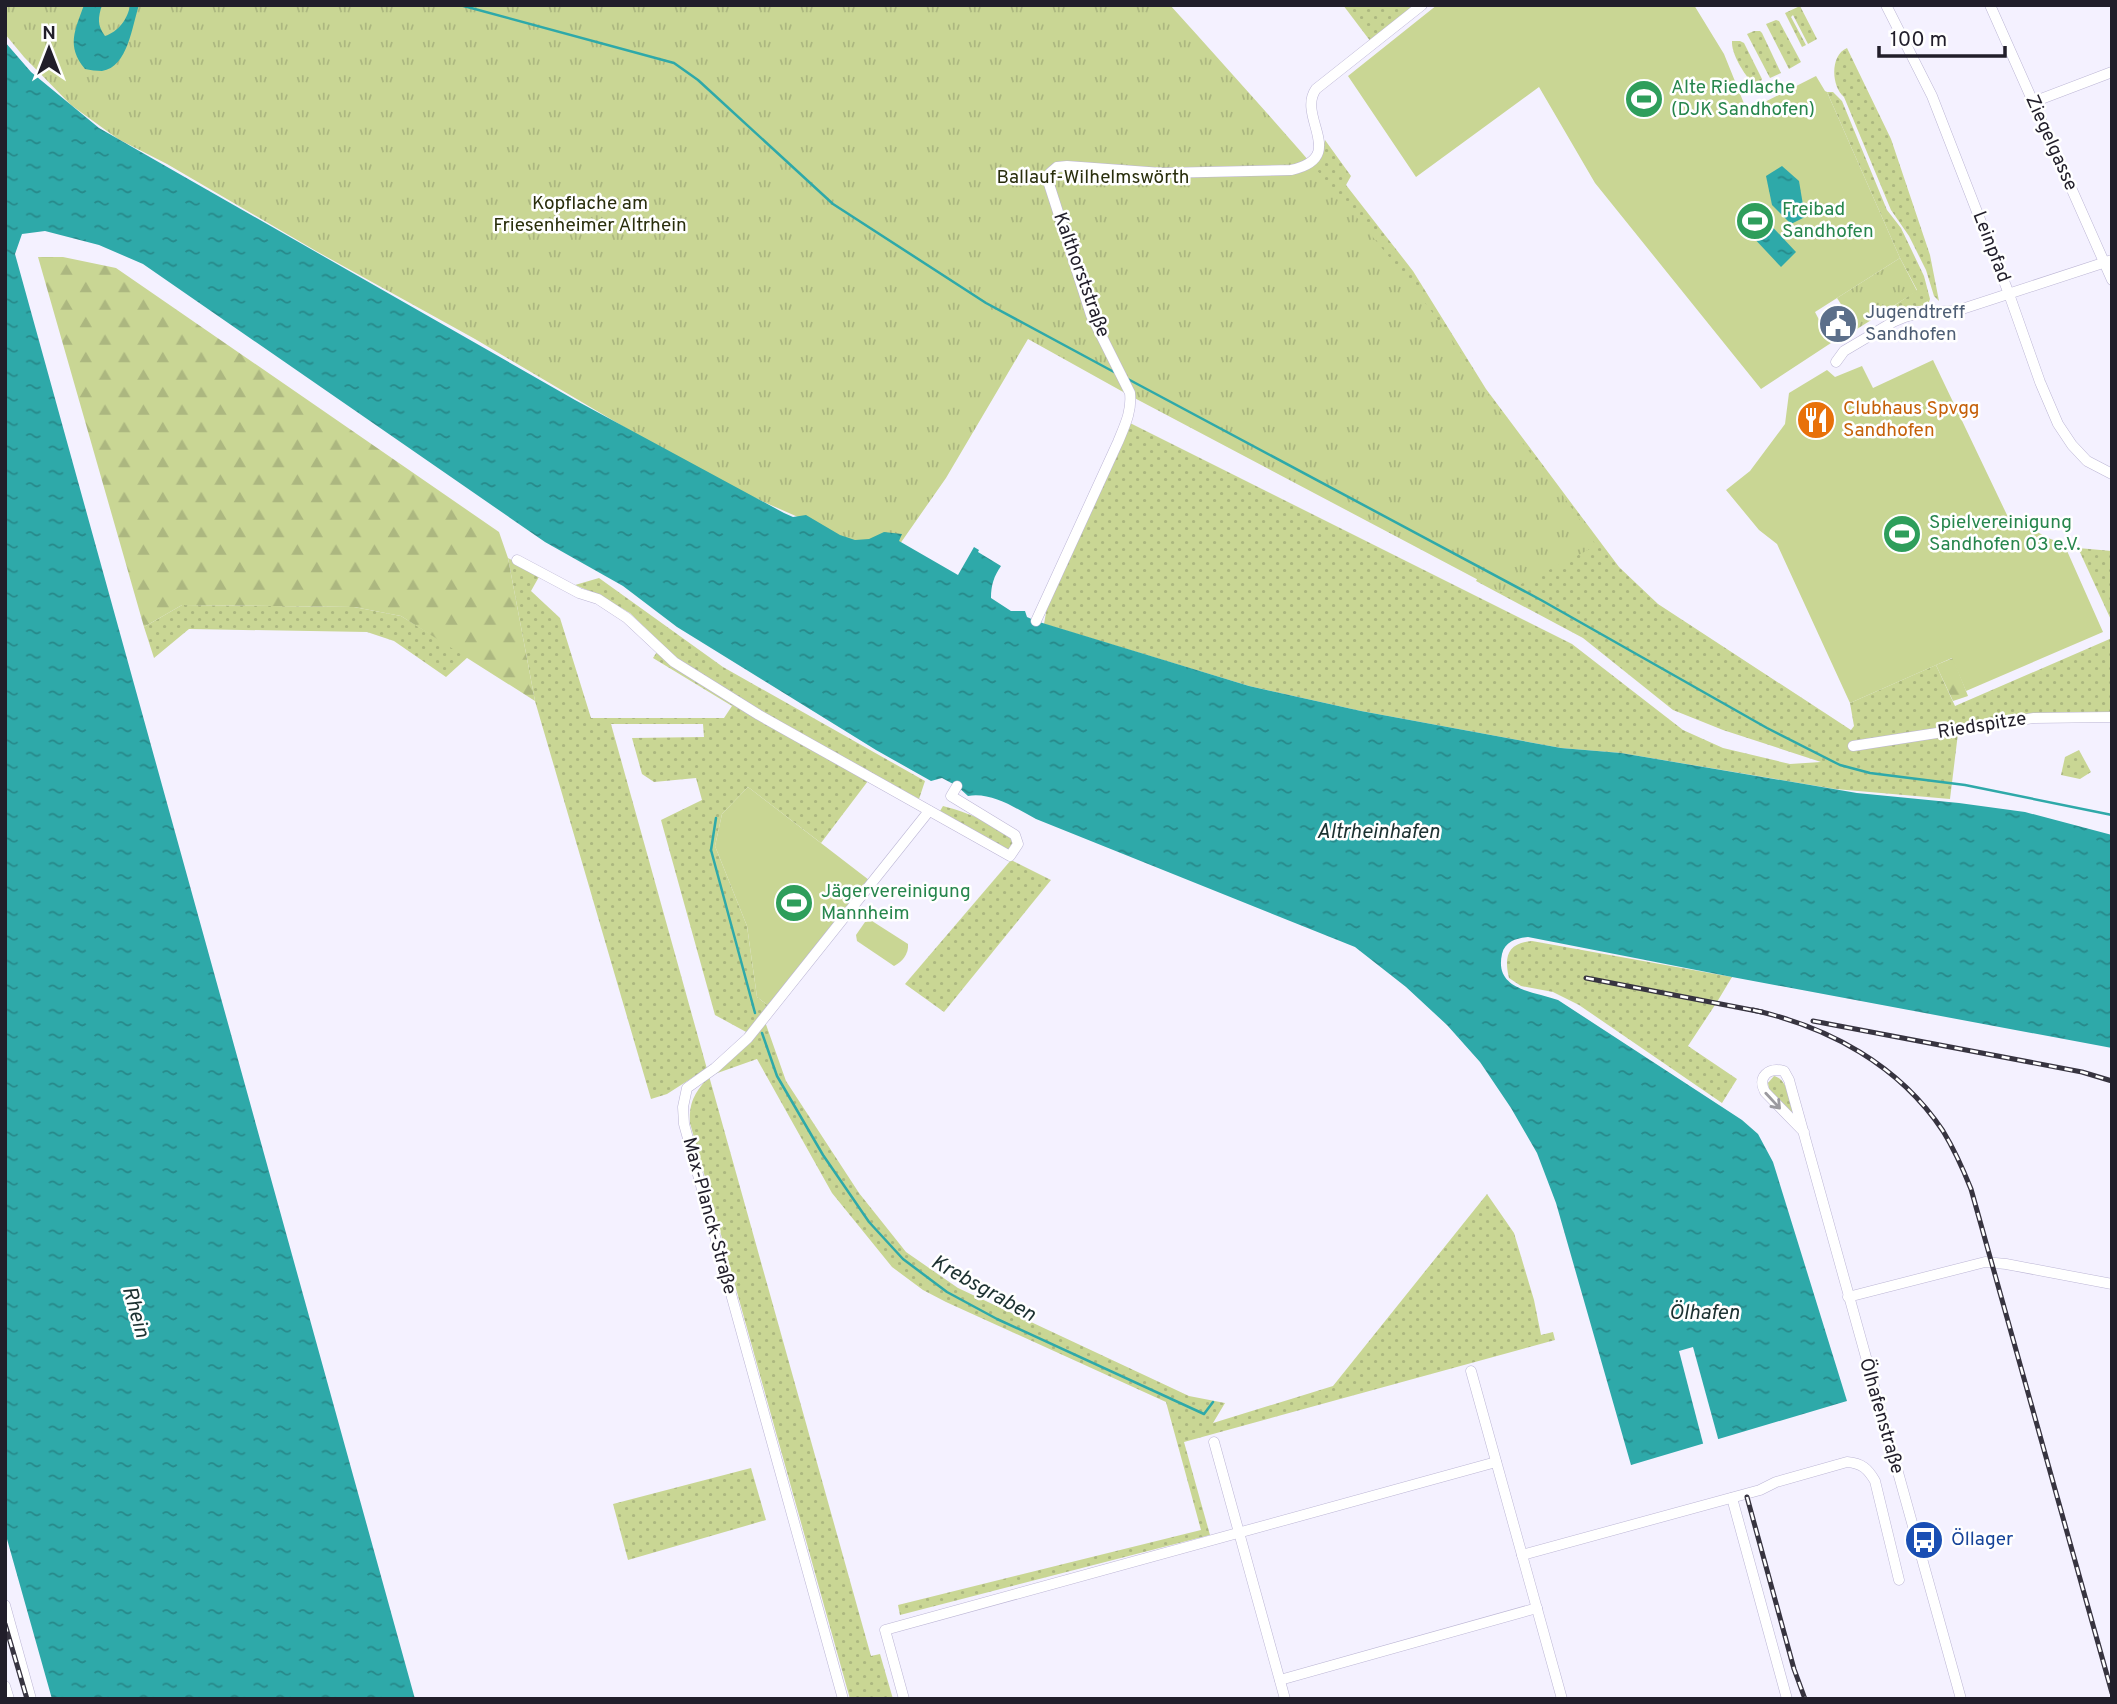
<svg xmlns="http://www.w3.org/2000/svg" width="2117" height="1704" font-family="Overpass,sans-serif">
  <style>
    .grass { fill: url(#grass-dots); fill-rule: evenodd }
    .forest { fill: url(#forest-firs) }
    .park { fill: url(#park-tufts) }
    .pitch { fill: #c9d694 }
    .water { fill: url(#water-ripples) }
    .pier { fill: #f4f1ff }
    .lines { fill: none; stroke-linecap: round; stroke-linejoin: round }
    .stream { stroke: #2ea9a9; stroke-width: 2.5 }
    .minor-casing { stroke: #bcb6d5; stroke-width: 11 }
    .minor { stroke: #fff; stroke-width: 10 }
    .rail-casing { stroke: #373440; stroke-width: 5 }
    .rail { stroke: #fff; stroke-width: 2.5; stroke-dasharray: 8; stroke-linecap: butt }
    .oneway { stroke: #9b9a9f }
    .labels { text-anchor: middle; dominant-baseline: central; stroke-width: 5; stroke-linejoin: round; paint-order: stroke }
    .leisure-label { font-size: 19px; fill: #27864d; stroke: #fff; text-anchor: start }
    .street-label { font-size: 19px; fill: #211e2a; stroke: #fff }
    .park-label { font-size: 19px; fill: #292e0c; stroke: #fff }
    .service-label { font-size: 19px; fill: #4e5e75; stroke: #fff; text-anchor: start }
    .food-label { font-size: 19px; fill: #c56008; stroke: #fff; text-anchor: start }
    .transit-label { font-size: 19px; fill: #164399; stroke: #fff; text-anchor: start }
    .water-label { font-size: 21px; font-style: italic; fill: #1c3131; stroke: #fff }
  </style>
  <defs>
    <pattern id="grass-dots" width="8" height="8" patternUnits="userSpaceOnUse" patternTransform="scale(1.75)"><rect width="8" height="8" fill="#c9d694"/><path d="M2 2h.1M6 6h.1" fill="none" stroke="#acb780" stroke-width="1.8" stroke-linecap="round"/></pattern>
    <pattern id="forest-firs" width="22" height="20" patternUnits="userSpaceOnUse" patternTransform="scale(1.75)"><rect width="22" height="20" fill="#c9d694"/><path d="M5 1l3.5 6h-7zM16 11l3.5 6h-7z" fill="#acb780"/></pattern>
    <pattern id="park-tufts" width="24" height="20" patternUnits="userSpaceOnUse" patternTransform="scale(1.75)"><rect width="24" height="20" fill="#c9d694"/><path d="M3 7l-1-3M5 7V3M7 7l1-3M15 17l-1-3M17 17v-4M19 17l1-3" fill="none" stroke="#acb780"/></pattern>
    <pattern id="water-ripples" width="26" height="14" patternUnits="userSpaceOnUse" patternTransform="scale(1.75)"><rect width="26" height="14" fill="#2ea9a9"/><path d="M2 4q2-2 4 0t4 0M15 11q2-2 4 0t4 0" fill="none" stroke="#27898a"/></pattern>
  </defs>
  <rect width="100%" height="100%" fill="#f4f1ff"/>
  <g class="grass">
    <path d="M 1343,5 L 1417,5 L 1371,42 Z"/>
    <path d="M 1800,6 L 1817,39 L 1808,44 L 1793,15 L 1791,17 L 1806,45 L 1802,47 L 1785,13 Z"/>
    <path d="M 1776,20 L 1779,21 L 1801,62 L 1789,69 L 1766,24 Z"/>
    <path d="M 1754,31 L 1760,31 L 1762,33 L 1781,73 L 1770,78 L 1747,34 Z"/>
    <path d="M 1732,41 L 1740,41 L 1744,43 L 1762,79 L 1760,83 L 1753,83 C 1744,75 1731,53 1732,41 Z"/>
    <path d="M 1847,48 L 1891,139 L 1930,255 L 1939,301 L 1934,296 L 1926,270 L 1909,236 L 1891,210 L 1844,97 C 1831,86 1830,55 1847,48 Z"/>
    <path d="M 1827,92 L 1833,92 L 1842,101 L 1887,210 L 1901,228 L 1924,276 L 1930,299 L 1928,305 L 1892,309 L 1891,308 L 1917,290 L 1900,258 Z"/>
    <path d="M 1325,140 L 1351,176 L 1346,185 L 1413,271 L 1486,389 L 1619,567 L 1658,604 L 1851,730 L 1854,726 L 1850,703 L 1936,665 L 1955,706 L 2112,638 L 2112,715 L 1959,725 L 1950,799 L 1835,789 L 1621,753 L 1561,748 L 1361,711 L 1249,686 L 1044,624 L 1049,596 L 1130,423 L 1572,644 L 1683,730 L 1723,748 L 1790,764 L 1821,762 L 1723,730 L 1673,710 L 1583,638 L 1476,581 L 1486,564 L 1288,189 L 1322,152 Z"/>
    <path d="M 2078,548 L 2112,551 L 2112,622 Z"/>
    <path d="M 508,558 L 540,575 L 531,591 L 560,618 L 591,718 L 724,718 L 732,706 L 653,658 L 662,644 L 630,613 L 599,595 L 575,585 L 599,578 L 723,667 L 925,781 L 919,799 L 877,776 L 868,781 L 821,843 L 748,787 L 722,814 L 715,846 L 747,926 L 757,997 L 770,1007 L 763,1016 L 786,1081 L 859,1193 L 906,1252 L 958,1288 L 1189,1396 L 1225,1403 L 1213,1423 L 1333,1386 L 1487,1194 L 1514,1233 L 1534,1300 L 1541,1335 L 1553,1332 L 1555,1340 L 1184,1442 L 1210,1535 L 900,1615 L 898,1605 L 1201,1530 L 1166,1402 L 946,1302 L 923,1290 L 892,1267 L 832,1193 L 757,1059 L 709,1076 L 871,1656 L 880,1654 L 893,1699 L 850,1699 L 690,1123 C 689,1101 695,1093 709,1076 L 706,1069 L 667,1094 L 651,1099 L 535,701 ZM 611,724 L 703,724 L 704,737 L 632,738 L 642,774 L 654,782 L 696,778 L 702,800 L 661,820 L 715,1015 L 748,1033 L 707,1069 Z"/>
    <path d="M 182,605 L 354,607 L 401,616 L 468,657 L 446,677 L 394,641 L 367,632 L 189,629 L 154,658 L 144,627 Z"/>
    <path d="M 2079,750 L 2091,772 L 2080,779 L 2061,775 L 2065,757 Z"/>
    <path d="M 943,806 C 965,812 1004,825 1015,845 L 1010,853 L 940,811 Z"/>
    <path d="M 1011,860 L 1051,880 L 944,1012 L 905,984 Z"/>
    <path d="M 1532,941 L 1732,977 L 1717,1002 L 1588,977 L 1587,979 L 1715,1005 L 1688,1046 L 1737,1079 L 1722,1103 L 1579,1005 L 1553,992 L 1521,986 L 1509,978 C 1504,957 1507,943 1532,941 Z"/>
    <path d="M 1774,1076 C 1787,1079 1789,1098 1793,1110 L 1792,1113 L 1789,1112 L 1769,1089 L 1768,1083 Z"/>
    <path d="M 751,1468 L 766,1520 L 628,1560 L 613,1504 Z"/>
  </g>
  <g class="forest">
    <path d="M 38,257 L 63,257 L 116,268 L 499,532 L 508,558 L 535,701 L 401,616 L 354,607 L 182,605 L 144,627 Z"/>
    <path d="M 1953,658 L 1968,696 L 1953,701 L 1936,665 Z"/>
  </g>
  <g class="park">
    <path d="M 5,5 L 1170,5 C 1261,106 1353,207 1435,316 C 1458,347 1478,381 1500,412 C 1531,457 1569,498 1596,546 L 1503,593 L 1125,393 L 1028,339 L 946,478 L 895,551 L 857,543 L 739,491 L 636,434 L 475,339 L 316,251 L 167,164 L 118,139 L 71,105 L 24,57 L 5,34 Z"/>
    <path d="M 1900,258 L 1917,291 L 1857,329 L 1837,298 Z"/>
  </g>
  <g class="pitch">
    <path d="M 1437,5 L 1694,5 L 1724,54 L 1747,111 L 1816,76 L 1825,91 L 1827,92 L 1900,258 L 1815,312 L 1831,343 L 1761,389 L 1595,183 L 1539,87 L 1416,177 L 1348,76 Z"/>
    <path d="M 1933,360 L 2007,515 L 2048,538 L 2064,544 L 2103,632 L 1966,691 L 1952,658 L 1850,703 L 1777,544 L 1759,530 L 1726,490 L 1750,471 L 1785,424 L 1789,393 L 1827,370 L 1835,377 L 1862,366 L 1873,388 Z"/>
    <path d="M 748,787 L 869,880 L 770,1007 L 757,997 L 747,926 L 715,846 L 722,814 Z"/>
    <path d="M 872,921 L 908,944 C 909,954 902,962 894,966 L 857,941 L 856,935 L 865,922 Z"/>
  </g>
  <g class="water">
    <path d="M 84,5 L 102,5 C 98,18 97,25 105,36 C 118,32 128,19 130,5 L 139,5 C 132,26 128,67 102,71 C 97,71 90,70 85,69 C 66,46 75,30 84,5 Z"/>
    <path d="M 5,42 L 31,72 L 99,128 L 575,400 L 784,513 L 793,517 L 806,515 L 840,535 L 855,540 L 869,539 L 884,532 L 902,534 L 899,541 L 958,575 L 974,547 L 979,550 L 978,552 L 1001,566 C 994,576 991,585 991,598 L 1011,611 L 1025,611 L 1027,617 L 1036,621 L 1249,686 L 1361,711 L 1561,748 L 1621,753 L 1857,793 L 1959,803 L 2025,812 L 2112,835 L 2112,1048 L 1732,977 L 1528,937 C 1517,938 1505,941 1502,954 C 1494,990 1532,991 1558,1000 L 1742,1120 L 1758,1134 L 1773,1162 L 1847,1401 L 1631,1465 L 1556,1203 L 1537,1153 L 1511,1108 L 1480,1062 L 1447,1025 L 1406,987 L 1355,947 L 1036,819 C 1015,808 992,792 968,796 L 957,786 L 942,778 L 931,781 L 876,750 L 677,627 L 623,586 L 545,542 L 143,264 L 99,245 L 45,231 L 22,234 L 15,254 L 415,1699 L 52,1699 L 5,1532 Z"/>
    <path d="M 1782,166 L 1799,181 L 1805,217 L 1791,224 L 1772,205 L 1766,176 Z"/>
    <path d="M 1752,205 L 1796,252 L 1781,267 L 1737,220 Z"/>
  </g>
  <path class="pier" d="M 1693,1347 L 1719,1442 L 1704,1447 L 1679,1351 Z"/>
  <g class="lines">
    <g class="stream">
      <path d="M 460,5 L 674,63 L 698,80 L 833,204 L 986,303 L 1114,372"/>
      <path d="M 1126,378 L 1541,600 L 1767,728 L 1840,765 L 1870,773 L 1965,785 L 2112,815"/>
      <path d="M 716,818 L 711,850 L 755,1013"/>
      <path d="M 762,1033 L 777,1076 L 823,1155 L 869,1222 L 903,1259 L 947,1292 L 997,1319 L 1204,1414 L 1213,1402"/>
    </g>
    <defs>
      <g id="minor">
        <path d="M 1886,5 L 1932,96 L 2009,294 L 2040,382 L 2058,424 L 2072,445 L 2087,461 L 2112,474"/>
        <path d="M 1990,5 L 2112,280"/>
        <path d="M 2033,102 L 2112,72"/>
        <path d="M 1836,362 L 1844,351 L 1893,322 L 1905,317 L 1922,312 L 1956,311 L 2112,260"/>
        <path d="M 517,560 L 579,593 L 598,599 L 627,618 L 674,662 L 759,715 L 1010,856 L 1018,844 L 1015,835 L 951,796 L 957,786"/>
        <path d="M 1036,621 L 1118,442 C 1125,425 1132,411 1130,393 L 1091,315 L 1049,184 L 1050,173 L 1057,167 L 1067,166 L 1162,173 L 1291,170 C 1349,157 1296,117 1316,89 L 1422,5"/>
        <path d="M 1853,746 L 2034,718 L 2112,717"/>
        <path d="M 1804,1132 L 1765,1092 C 1757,1077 1768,1067 1784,1071 L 1789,1080 L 1792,1091 L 1961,1699"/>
        <path d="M 1848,1297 L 1985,1262 L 2006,1264 L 2112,1284"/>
        <path d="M 1471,1371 L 1562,1699"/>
        <path d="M 1214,1442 L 1285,1699"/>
        <path d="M 1732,1498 L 1787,1699"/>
        <path d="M 1522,1555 L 1760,1490 L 1776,1482 L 1847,1462 C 1862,1463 1868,1469 1875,1481 L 1899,1580"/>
        <path d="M 5,1605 L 31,1699"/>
        <path d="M 1280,1680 L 1537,1608"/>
        <path d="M 5,1686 L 9,1699"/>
        <path d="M 843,1699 L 684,1124 L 683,1107 L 687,1088 L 715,1068 L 748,1038 L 929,811"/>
        <path d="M 904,1699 L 885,1630 L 1496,1462"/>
      </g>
    </defs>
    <use href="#minor" class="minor-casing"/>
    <use href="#minor" class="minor"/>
    <defs>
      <g id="rail">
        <path d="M 1586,978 L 1762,1012"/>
        <path d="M 1753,1010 C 1829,1027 1899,1065 1943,1131 C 1954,1149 1963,1169 1971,1189 L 2112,1693"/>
        <path d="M 1813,1021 L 2082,1072 L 2112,1081"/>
        <path d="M 1747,1497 L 1794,1669 L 1805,1699"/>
        <path d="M 5,1624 L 27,1699"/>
      </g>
    </defs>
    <use href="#rail" class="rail-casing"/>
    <use href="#rail" class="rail"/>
  </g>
  <defs><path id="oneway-shaft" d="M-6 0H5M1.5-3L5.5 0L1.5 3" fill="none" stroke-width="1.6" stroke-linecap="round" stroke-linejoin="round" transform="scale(1.75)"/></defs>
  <use class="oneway" href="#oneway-shaft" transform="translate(1773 1101) rotate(47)"/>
  <defs>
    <symbol id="stadium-disc" viewBox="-11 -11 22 22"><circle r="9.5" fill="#2e9e5b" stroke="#fff"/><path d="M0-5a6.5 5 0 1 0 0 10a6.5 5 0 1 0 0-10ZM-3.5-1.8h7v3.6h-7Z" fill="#fff"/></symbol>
    <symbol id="civic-disc" viewBox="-11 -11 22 22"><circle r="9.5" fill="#5c6f8a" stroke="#fff"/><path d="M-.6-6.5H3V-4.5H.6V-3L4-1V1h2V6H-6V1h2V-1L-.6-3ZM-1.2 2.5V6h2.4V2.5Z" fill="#fff"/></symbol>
    <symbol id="restaurant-disc" viewBox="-11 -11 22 22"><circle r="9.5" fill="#e8710a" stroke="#fff"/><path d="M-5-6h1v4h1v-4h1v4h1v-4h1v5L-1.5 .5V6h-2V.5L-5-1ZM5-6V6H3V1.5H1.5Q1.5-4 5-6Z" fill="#fff"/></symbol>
    <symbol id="bus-disc" viewBox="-11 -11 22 22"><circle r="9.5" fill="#1a4fb4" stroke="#fff"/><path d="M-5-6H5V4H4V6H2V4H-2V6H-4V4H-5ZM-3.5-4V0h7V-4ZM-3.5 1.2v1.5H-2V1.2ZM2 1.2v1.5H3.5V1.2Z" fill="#fff"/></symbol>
  </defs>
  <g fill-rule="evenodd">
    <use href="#stadium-disc" x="1622" y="77" width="44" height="44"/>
    <use href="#stadium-disc" x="1733" y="199" width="44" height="44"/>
    <use href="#civic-disc" x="1816" y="302" width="44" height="44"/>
    <use href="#restaurant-disc" x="1794" y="398" width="44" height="44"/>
    <use href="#stadium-disc" x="1880" y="512" width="44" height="44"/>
    <use href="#stadium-disc" x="772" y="881" width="44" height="44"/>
    <use href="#bus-disc" x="1902" y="1518" width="44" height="44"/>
  </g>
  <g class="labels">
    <g class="leisure-label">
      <text x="1671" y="88">Alte Riedlache<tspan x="1671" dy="22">(DJK Sandhofen)</tspan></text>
      <text x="1782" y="210">Freibad<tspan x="1782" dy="22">Sandhofen</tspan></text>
      <text x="1929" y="523">Spielvereinigung<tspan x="1929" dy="22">Sandhofen 03 e.V.</tspan></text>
      <text x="821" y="892">Jägervereinigung<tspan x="821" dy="22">Mannheim</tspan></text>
    </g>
    <g class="street-label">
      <text transform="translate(2051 143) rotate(66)">Ziegelgasse</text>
      <text transform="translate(1991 247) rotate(69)">Leinpfad</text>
      <text transform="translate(1081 275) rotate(70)">Kalthorststraße</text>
      <text transform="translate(1982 726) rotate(-9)">Riedspitze</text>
      <text transform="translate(709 1216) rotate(75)">Max-Planck-Straße</text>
      <text transform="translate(1881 1416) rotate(74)">Ölhafenstraße</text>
    </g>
    <g class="park-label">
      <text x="1093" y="178">Ballauf-Wilhelmswörth</text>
      <text x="590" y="204">Kopflache am<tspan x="590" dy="22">Friesenheimer Altrhein</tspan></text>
    </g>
    <g class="service-label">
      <text x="1865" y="313">Jugendtreff<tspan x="1865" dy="22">Sandhofen</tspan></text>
    </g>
    <g class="food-label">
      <text x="1843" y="409">Clubhaus Spvgg<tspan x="1843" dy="22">Sandhofen</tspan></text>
    </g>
    <g class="transit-label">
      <text x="1951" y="1540">Öllager</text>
    </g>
    <g class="water-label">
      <text x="1378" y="832">Altrheinhafen</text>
      <text transform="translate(983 1289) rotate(29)">Krebsgraben</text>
      <text transform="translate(135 1312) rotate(74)">Rhein</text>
      <text x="1704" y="1313">Ölhafen</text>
    </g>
  </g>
  <rect width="2117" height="1704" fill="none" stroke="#211e2a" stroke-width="14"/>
  <g transform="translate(49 49)" stroke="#ffffff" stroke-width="5" paint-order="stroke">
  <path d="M0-5L12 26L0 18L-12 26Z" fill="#211e2a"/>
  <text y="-10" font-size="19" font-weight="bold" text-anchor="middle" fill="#211e2a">N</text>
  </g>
  <path d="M1879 46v10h126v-10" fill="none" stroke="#211e2a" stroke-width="3.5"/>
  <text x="1890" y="46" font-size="21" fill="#211e2a" stroke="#ffffff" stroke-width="5" paint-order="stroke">100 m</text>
</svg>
